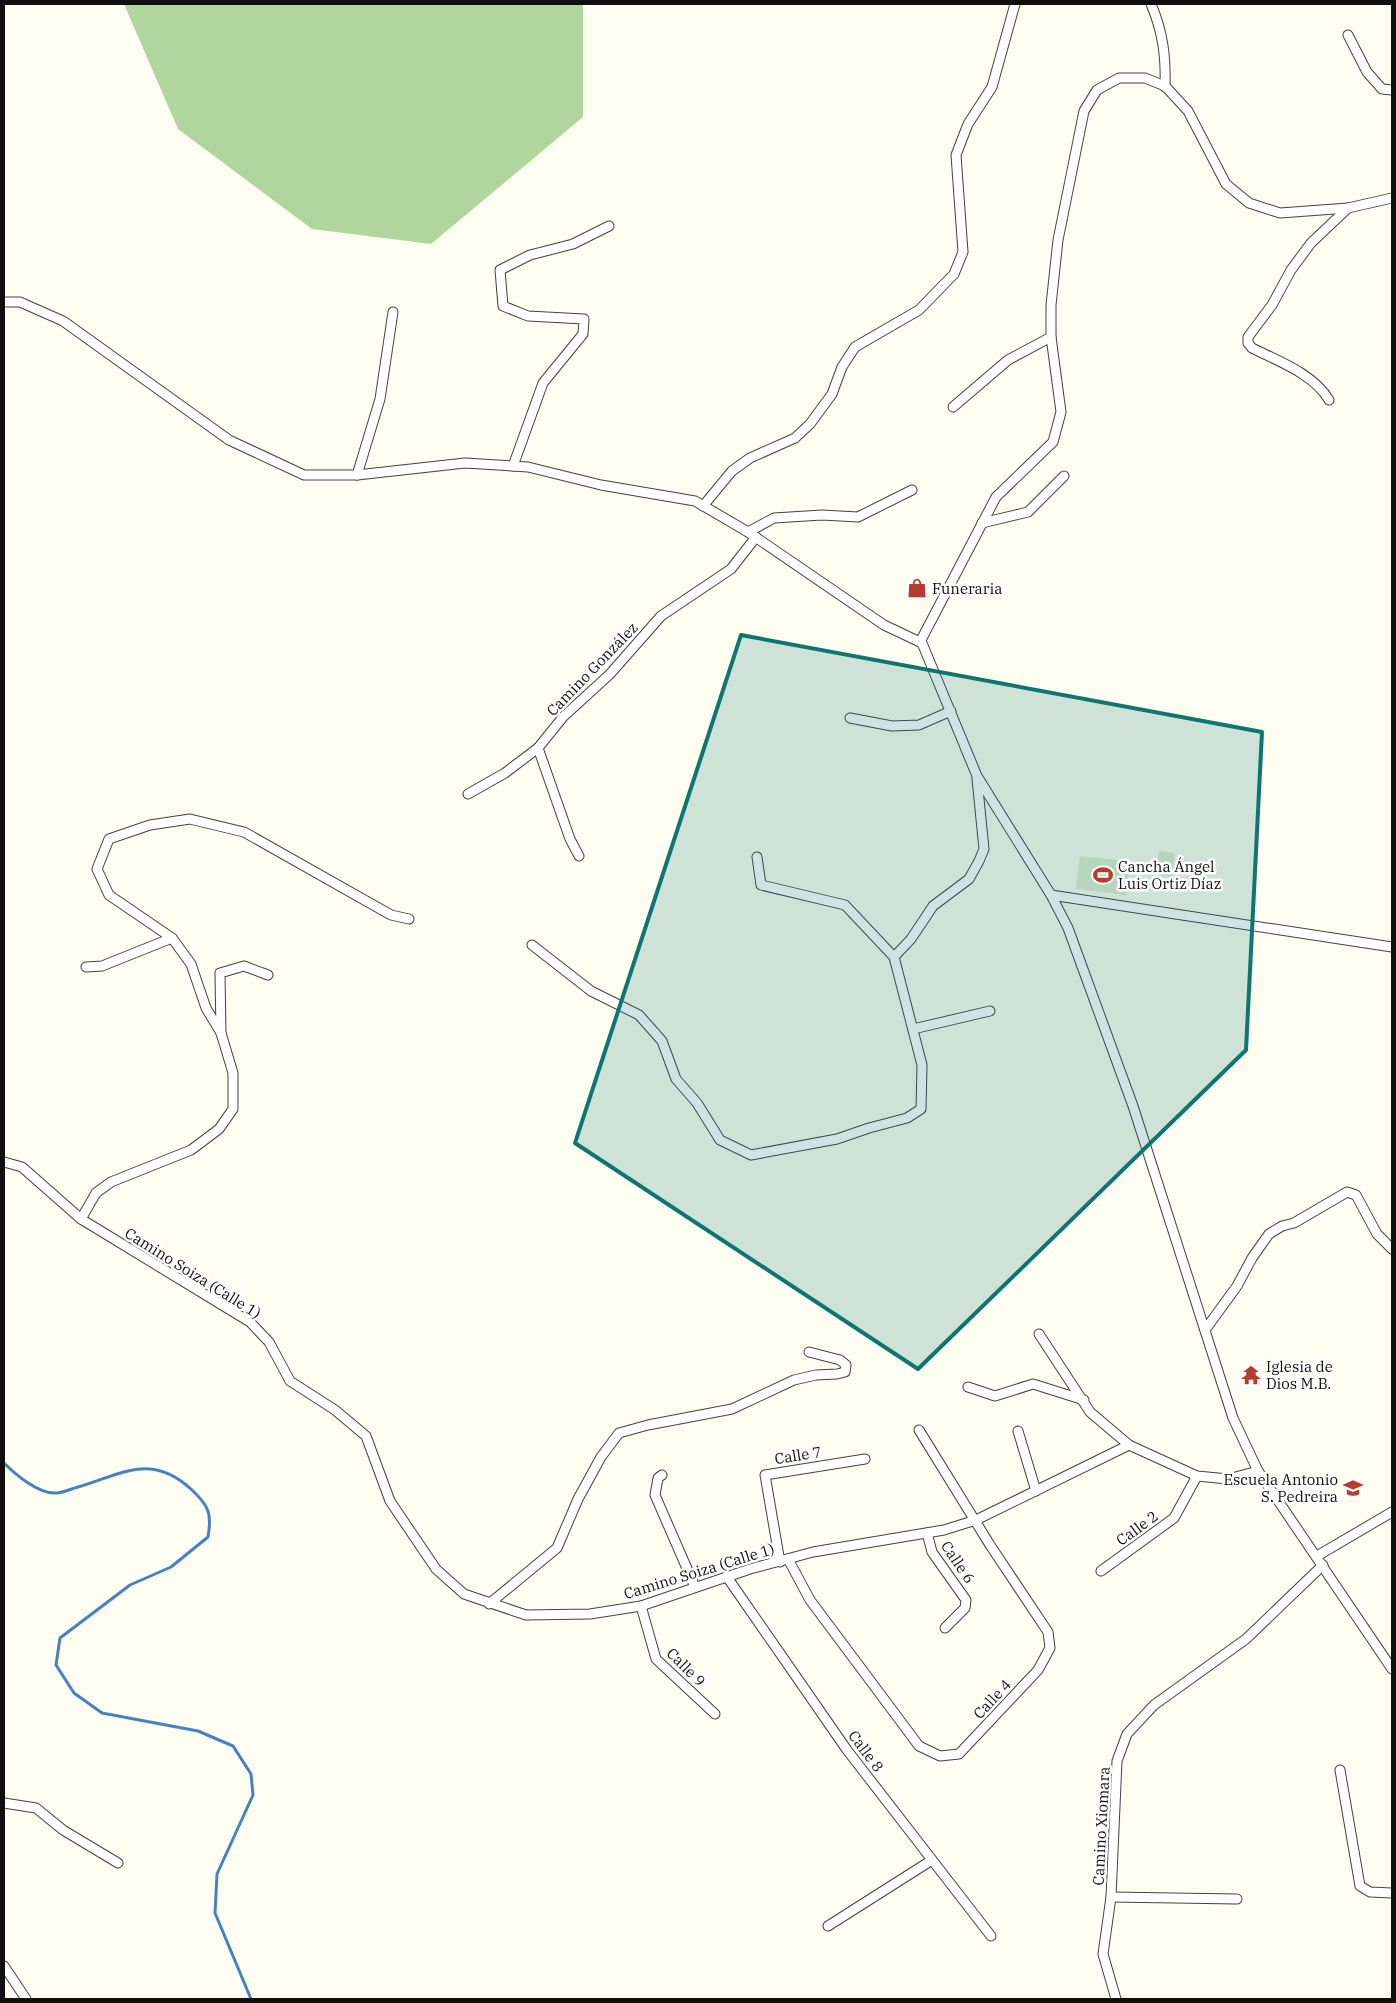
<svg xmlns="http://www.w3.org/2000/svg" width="1396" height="2003" font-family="'IBM Plex Serif',serif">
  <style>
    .forest { fill: #b0d69e }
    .pitch { fill: #dfeecf }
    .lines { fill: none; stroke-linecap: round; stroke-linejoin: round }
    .stream { stroke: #4781c3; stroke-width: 3 }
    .minor-casing { stroke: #424242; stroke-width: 11 }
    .minor { stroke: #fff; stroke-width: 9 }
    .marked { fill: #0f766e; fill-opacity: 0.2; stroke: #0f766e; stroke-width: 4; stroke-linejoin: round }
    .labels { text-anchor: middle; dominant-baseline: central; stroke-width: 5; stroke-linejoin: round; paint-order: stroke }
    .poi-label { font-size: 15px; fill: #0f0f0f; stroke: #fff; text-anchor: start }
    .street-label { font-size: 15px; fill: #0f0f0f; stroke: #fff }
  </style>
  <rect width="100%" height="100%" fill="#fefdf2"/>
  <path class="forest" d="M 124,4 L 583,4 L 583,117 L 431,244 L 312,229 L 178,129 Z"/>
  <g class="pitch">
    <path d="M 1159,851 L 1175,853 L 1172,877 L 1156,875 Z"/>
    <path d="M 1080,856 L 1130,861 L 1126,895 L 1076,889 Z"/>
  </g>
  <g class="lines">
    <path class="stream" d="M 4,1463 C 15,1474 38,1494 56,1493 C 62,1493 71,1489 78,1487 C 123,1474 151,1452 192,1490 C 209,1506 212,1514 208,1537 L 171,1567 L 130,1585 L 60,1638 L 56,1665 L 74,1693 L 102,1713 L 198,1731 L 233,1746 L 251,1774 L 253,1795 L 217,1874 L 215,1913 L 251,1999"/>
    <defs>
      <g id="minor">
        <path d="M 1151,4 C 1163,32 1166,57 1165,87"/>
        <path d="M 1348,35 L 1367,72 L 1382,89 L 1392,90"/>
        <path d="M 4,302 L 20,302 L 63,321 L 229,440 L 304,475 L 357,475 L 465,463 L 528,467 L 601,485 L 695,501 L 748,532 L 884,625 L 922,643 L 977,776 L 1051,895 L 1068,928 L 1133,1106 L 1233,1418 L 1258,1471 L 1392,1669"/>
        <path d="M 1329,400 C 1314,374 1278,361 1252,348 L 1248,343 L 1248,337 L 1272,305 L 1291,270 L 1311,243 L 1348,208"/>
        <path d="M 953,407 L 1008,360 L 1051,337"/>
        <path d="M 513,466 L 543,383 L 583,334 L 584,319 L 528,316 L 503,306 L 500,270 L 530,255 L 573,244 L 609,226"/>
        <path d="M 357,475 L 380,399 L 393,312"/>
        <path d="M 703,506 L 732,471 L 750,458 L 795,438 L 810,424 L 832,394 L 842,367 L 855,347 L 919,310 L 954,274 L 963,252 L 956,155 L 968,124 L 992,87 L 1015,4"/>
        <path d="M 982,523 L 1028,512 L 1064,476"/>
        <path d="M 748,532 L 774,518 L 822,515 L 858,517 L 912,490"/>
        <path d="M 920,642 L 996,497 L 1053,442 L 1061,412 L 1051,337 L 1051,305 L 1058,240 L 1084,111 L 1097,90 L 1119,78 L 1145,78 L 1165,86 L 1188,111 L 1226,184 L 1249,203 L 1280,213 L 1348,208 L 1392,198"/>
        <path d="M 850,718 L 892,726 L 919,725 L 951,711"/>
        <path d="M 468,794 L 505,773 L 538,748"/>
        <path d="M 579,856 L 570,839 L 538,748 L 563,717 L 610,674 L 661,616 L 731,569 L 756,537"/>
        <path d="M 757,857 L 761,885 L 845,905 L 894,957"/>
        <path d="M 1051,895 L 1392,947"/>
        <path d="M 532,945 L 591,991 L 639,1015 L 662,1041 L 676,1079 L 697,1103 L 720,1140 L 751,1155 L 837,1139 L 869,1128 L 907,1118 L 921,1109 L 922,1065 L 894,957 L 911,939 L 933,906 L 969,879 L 979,861 L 984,849 L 977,779"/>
        <path d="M 86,967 L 102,966 L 172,938"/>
        <path d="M 913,1029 L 990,1011"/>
        <path d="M 221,1033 L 220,973 L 244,966 L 268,975"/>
        <path d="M 4,1162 L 22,1167 L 81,1219 L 250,1322 L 269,1342 L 290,1381 L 335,1410 L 366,1436 L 390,1501 L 436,1569 L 464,1594 L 526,1615 L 590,1614 L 641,1606 L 750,1569 L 813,1552 L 944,1530 L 976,1520 L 1129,1445 L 1197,1476 L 1228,1479 L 1258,1471"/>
        <path d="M 81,1219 L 96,1193 L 111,1182 L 191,1150 L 219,1129 L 233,1109 L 233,1073 L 221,1033 L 206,1008 L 191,964 L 172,938 L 109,895 L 97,869 L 109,839 L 150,825 L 190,819 L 244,832 L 391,915 L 409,919"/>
        <path d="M 1205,1330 L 1237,1286 L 1252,1258 L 1269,1234 L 1282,1226 L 1294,1223 L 1347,1192 L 1356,1195 L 1377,1234 L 1392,1249"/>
        <path d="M 1039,1334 L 1090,1412 L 1129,1445"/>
        <path d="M 968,1387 L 995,1396 L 1033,1384 L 1084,1400"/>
        <path d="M 1018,1431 L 1036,1491"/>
        <path d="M 662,1475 L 658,1478 L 655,1495 L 695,1587"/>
        <path d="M 927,1533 L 932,1552 L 966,1600 L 965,1608 L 945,1628"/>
        <path d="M 1317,1556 L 1392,1512"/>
        <path d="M 788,1559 L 810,1600 L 919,1746 L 940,1756 L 959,1754 L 1038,1670 L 1050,1648 L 1048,1632 L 990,1545 L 919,1430"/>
        <path d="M 780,1562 L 765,1475 L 865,1459"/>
        <path d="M 1101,1571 L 1174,1518 L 1197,1476"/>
        <path d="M 727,1577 L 847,1750 L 991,1936"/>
        <path d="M 489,1604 L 557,1548 L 578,1499 L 601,1457 L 619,1433 L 648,1425 L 732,1409 L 794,1380 L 816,1375 L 837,1374 L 845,1372 L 846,1365 L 840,1360 L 809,1352"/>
        <path d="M 641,1606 L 656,1659 L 715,1714"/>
        <path d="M 1340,1770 L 1360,1886 L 1370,1892 L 1392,1893"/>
        <path d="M 4,1803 L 36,1808 L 63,1830 L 118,1863"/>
        <path d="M 1111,1897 L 1237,1899"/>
        <path d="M 828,1926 L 932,1860"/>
        <path d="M 4,1966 L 26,1999"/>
        <path d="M 1116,1999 L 1103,1954 L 1111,1897 L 1117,1761 L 1127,1734 L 1154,1705 L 1246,1639 L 1323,1565"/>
      </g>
    </defs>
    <use href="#minor" class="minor-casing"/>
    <use href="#minor" class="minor"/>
  </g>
  <path class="marked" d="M 741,635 L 1262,732 L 1246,1050 L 918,1369 L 575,1143 Z"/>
  <defs>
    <symbol id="shop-bare" viewBox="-9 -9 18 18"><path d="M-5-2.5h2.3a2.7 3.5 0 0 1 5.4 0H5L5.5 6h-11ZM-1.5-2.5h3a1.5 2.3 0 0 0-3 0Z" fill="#b53c31" stroke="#fff" stroke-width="2.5" paint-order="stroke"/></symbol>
    <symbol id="stadium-bare" viewBox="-9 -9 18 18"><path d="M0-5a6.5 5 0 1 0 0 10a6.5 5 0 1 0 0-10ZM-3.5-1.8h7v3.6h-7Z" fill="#b53c31" stroke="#fff" stroke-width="2.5" paint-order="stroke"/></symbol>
    <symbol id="temple-bare" viewBox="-9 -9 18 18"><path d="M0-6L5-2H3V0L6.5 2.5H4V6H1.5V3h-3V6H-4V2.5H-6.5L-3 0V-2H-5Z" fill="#b53c31" stroke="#fff" stroke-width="2.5" paint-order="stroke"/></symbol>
    <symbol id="school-bare" viewBox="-9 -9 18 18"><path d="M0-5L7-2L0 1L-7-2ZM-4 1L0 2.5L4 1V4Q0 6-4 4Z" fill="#b53c31" stroke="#fff" stroke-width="2.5" paint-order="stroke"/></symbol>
  </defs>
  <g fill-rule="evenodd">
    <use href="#shop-bare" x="903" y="574" width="28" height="28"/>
    <use href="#stadium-bare" x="1089" y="861" width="28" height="28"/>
    <use href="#temple-bare" x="1237" y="1361" width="28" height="28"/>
    <use href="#school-bare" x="1339" y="1474" width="28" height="28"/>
  </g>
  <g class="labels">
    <g class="poi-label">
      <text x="932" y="588">Funeraria</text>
      <text x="1118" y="866">Cancha Ángel<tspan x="1118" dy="17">Luis Ortiz Díaz</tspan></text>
      <text x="1266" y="1366">Iglesia de<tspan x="1266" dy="17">Dios M.B.</tspan></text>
      <text x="1338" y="1479" text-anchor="end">Escuela Antonio<tspan x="1338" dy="17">S. Pedreira</tspan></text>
    </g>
    <g class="street-label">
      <text transform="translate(592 669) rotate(-46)">Camino González</text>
      <text transform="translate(193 1273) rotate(32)">Camino Soiza (Calle 1)</text>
      <text transform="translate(798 1455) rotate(-9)">Calle 7</text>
      <text transform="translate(1137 1528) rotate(-36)">Calle 2</text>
      <text transform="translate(958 1562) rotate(56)">Calle 6</text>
      <text transform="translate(699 1571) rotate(-17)">Camino Soiza (Calle 1)</text>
      <text transform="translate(686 1667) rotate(45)">Calle 9</text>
      <text transform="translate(992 1699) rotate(-47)">Calle 4</text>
      <text transform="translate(866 1751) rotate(53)">Calle 8</text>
      <text transform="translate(1101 1826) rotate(-87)">Camino Xiomara</text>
    </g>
  </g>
  <rect width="1396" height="2003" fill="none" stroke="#0f0f0f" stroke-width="10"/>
</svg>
